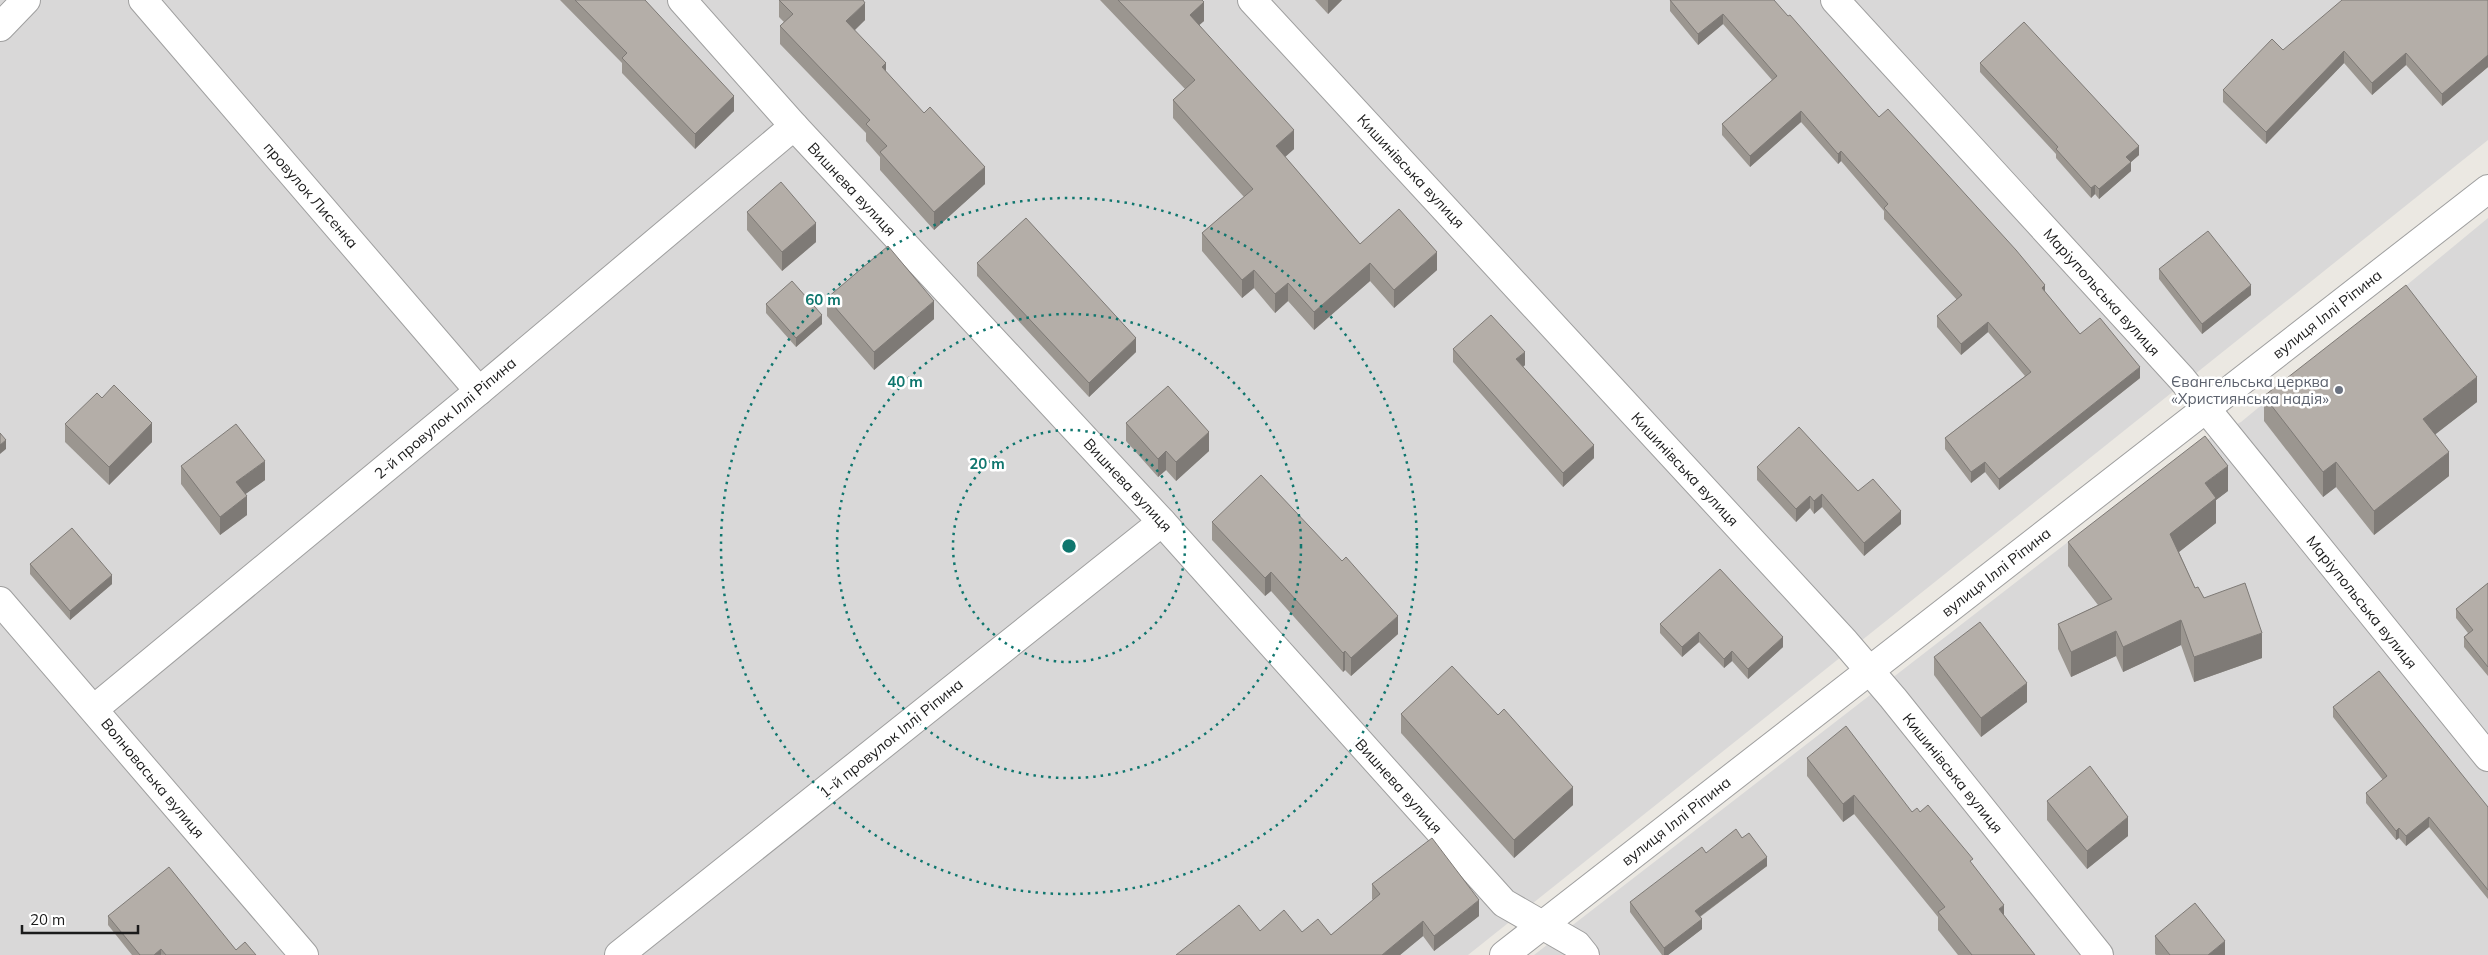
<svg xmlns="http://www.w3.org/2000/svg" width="2488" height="955" font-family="Mulish,sans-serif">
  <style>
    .residential { fill: #d9d8d8 }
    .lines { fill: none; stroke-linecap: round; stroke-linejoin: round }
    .minor-casing { stroke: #9f9f9f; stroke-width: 30 }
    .minor { stroke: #fff; stroke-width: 28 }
    .wall { fill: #9b9690 }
    .shaded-wall { fill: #7e7a76 }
    .building { fill: #b4aea8; stroke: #7e7a76 }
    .ring { fill: none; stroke: #0f766e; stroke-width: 2.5; stroke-dasharray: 2.5 5 }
    .worship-dot { fill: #6b7280; stroke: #fff; stroke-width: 2 }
    .labels { text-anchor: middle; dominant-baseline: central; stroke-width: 5; stroke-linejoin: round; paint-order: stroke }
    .street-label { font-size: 15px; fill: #1b1b1b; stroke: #fff }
    .worship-label { font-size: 15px; fill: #5b616d; stroke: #fff; text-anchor: end }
    .centre { fill: #0f766e; stroke: #fff; stroke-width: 2.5 }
    .ring-label { font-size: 15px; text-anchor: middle; font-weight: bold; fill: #0f766e; stroke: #fff; stroke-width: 5; stroke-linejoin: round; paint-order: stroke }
  </style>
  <rect width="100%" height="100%" fill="#ebe8e2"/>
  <g class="residential">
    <path d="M 0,0 L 2488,0 L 2488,140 L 1468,955 L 0,955 Z"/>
    <path d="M 2488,218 L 2488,955 L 1534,955 L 2187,450 L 2241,422 Z"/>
  </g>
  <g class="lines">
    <defs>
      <g id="minor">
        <path d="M 143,0 L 479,391"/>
        <path d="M 682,0 L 794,126 L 1162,522 L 1504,903 L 1577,945 L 1585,955"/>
        <path d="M 1252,0 L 1845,642 L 1893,698 L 2099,955"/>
        <path d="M 1835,0 L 2182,379 L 2488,757"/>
        <path d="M 0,27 L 26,0"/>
        <path d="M 0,601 L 304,955"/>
        <path d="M 94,709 L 479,391 L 794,126"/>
        <path d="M 619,955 L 1162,522"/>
        <path d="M 1504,955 L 2488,189"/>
      </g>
    </defs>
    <use href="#minor" class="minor-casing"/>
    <use href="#minor" class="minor"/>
  </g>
  <g class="wall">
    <path d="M 560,0 L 645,0 L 734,111 L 695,149 L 622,73 L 622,63 Z"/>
    <path d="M 779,0 L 865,20 L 854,30 L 886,72 L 985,184 L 934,230 L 880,170 L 880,157 L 866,141 L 866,133 L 780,44 L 780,26 L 784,22 L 779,17 Z"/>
    <path d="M 1100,0 L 1202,0 L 1204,21 L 1199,25 L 1294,149 L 1285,157 L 1360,244 L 1437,270 L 1394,308 L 1370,281 L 1314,330 L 1288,301 L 1275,313 L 1254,288 L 1242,298 L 1202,251 L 1202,233 L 1244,197 L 1173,118 L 1173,100 L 1185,89 Z"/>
    <path d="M 1315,0 L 1342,0 L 1328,14 Z"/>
    <path d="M 1670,0 L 1788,16 L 1879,117 L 2045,292 L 2080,334 L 2140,378 L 1999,490 L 1985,472 L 1971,483 L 1945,449 L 1945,438 L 2025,376 L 1988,332 L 1961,355 L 1937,327 L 1937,316 L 1957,300 L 1884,219 L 1884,211 L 1841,161 L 1838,164 L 1801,122 L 1750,167 L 1722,135 L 1722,124 L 1772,80 L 1723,24 L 1698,45 L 1670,11 Z"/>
    <path d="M 2488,0 L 2488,67 L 2442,106 L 2406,65 L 2372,95 L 2344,63 L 2266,144 L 2223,102 L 2223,90 L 2283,50 Z"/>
    <path d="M 1980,63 L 2139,155 L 2131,162 L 2131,171 L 2099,199 L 2095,194 L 2091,198 L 2056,158 L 2056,154 L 1980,72 Z"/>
    <path d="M 747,212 L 816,242 L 782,271 L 747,230 Z"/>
    <path d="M 977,263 L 1136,352 L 1089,397 L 977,276 Z"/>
    <path d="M 2159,269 L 2251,295 L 2202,334 L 2159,279 Z"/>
    <path d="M 827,298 L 934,319 L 874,370 L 827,316 Z"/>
    <path d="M 766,304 L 822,324 L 796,347 L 766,313 Z"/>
    <path d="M 1453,349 L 1525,365 L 1523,367 L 1594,458 L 1563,487 L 1453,362 Z"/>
    <path d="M 2264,396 L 2477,402 L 2435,434 L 2449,476 L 2374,535 L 2336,487 L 2323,497 L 2264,421 Z"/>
    <path d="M 1126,423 L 1209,451 L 1176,481 L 1166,470 L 1158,477 L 1126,441 Z"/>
    <path d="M 65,424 L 152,442 L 109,485 L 65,442 Z"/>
    <path d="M 181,466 L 265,480 L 245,494 L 247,515 L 220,535 L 181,484 Z"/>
    <path d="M 1757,467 L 1858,491 L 1901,524 L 1864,556 L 1822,507 L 1814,514 L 1810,508 L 1796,522 L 1757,480 Z"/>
    <path d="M 2228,491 L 2216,500 L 2216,523 L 2179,552 L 2195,588 L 2262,658 L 2194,682 L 2181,645 L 2123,672 L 2116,656 L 2071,677 L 2058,649 L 2058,624 L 2098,605 L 2068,566 L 2068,542 Z"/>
    <path d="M 1212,522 L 1398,634 L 1351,676 L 1345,670 L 1343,672 L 1271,591 L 1265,596 L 1212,540 Z"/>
    <path d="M 30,564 L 112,584 L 70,620 L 30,574 Z"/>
    <path d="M 2488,583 L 2488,676 L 2464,647 L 2464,637 L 2468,633 L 2456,618 L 2456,609 Z"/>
    <path d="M 1660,624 L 1783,647 L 1748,679 L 1732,661 L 1724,668 L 1699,642 L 1682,657 L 1660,633 Z"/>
    <path d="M 1934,657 L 2027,702 L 1981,737 L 1934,675 Z"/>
    <path d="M 2333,707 L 2488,807 L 2488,899 L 2429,827 L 2406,846 L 2399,838 L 2396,840 L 2366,803 L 2366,793 L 2383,780 L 2333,717 Z"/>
    <path d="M 1401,714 L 1573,805 L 1514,858 L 1401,733 Z"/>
    <path d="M 1807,758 L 1912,812 L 1973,865 L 2004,916 L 2035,955 L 1958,955 L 1938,930 L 1938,917 L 1854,814 L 1843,822 L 1807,776 Z"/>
    <path d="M 2047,801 L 2128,836 L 2087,869 L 2047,820 Z"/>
    <path d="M 1742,838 L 1767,866 L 1700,917 L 1702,929 L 1668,955 L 1662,955 L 1630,912 L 1630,902 L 1706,853 Z"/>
    <path d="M 1372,884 L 1479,916 L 1434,951 L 1423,936 L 1400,955 L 1260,931 L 1302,932 L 1331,935 L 1373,900 L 1372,899 Z"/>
    <path d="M 108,916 L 236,950 L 256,955 L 132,955 L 108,925 Z"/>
    <path d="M 2155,936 L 2225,955 L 2156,955 L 2155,954 Z"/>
  </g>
  <g class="shaded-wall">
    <path d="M 1328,0 L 1342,0 L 1328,14 Z"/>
    <path d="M 1204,2 L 1204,21 L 1190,33 L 1190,15 Z"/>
    <path d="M 865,3 L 865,20 L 846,39 L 846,21 Z"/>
    <path d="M 1723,14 L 1723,24 L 1698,45 L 1698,34 Z"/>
    <path d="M 2344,51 L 2344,63 L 2266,144 L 2266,132 Z"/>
    <path d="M 2406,53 L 2406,65 L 2372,95 L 2372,83 Z"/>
    <path d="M 2488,55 L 2488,67 L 2442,106 L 2442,94 Z"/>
    <path d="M 886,63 L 886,81 L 882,67 Z"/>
    <path d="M 734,96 L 734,111 L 695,149 L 695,134 Z"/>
    <path d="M 1801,111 L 1801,122 L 1750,167 L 1750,156 Z"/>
    <path d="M 1294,130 L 1294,149 L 1276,165 L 1276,146 Z"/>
    <path d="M 2139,146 L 2139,155 L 2131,162 L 2131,171 L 2099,199 L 2099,189 L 2126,157 Z"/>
    <path d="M 1841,151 L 1841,161 L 1838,164 L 1838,154 Z"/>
    <path d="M 985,167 L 985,184 L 934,230 L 934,212 Z"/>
    <path d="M 2095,185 L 2095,194 L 2091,198 L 2091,188 Z"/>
    <path d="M 816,223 L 816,242 L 782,271 L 782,252 Z"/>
    <path d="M 1437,252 L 1437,270 L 1394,308 L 1394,290 Z"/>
    <path d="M 1370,263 L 1370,281 L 1314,330 L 1314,312 Z"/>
    <path d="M 1254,270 L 1254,288 L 1242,298 L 1242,280 Z"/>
    <path d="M 1288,283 L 1288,301 L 1275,313 L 1275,294 Z"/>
    <path d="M 2045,285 L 2045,296 L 2042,288 Z"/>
    <path d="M 2251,285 L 2251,295 L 2202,334 L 2202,324 Z"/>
    <path d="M 934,301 L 934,319 L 874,370 L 874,352 Z"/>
    <path d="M 822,315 L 822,324 L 796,347 L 796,338 Z"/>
    <path d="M 1988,322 L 1988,332 L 1961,355 L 1961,344 Z"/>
    <path d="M 1136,338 L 1136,352 L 1089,397 L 1089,383 Z"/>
    <path d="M 1525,352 L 1525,365 L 1516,373 L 1516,359 Z"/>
    <path d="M 2140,367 L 2140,378 L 1999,490 L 1999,479 Z"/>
    <path d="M 2477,377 L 2477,402 L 2423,444 L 2423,419 Z"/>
    <path d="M 152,423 L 152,442 L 109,485 L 109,467 Z"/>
    <path d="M 1209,432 L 1209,451 L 1176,481 L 1176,462 Z"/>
    <path d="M 6,440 L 6,449 L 0,454 L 0,445 Z"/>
    <path d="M 1594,445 L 1594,458 L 1563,487 L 1563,473 Z"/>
    <path d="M 1166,451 L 1166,470 L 1158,477 L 1158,459 Z"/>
    <path d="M 2449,452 L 2449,476 L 2374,535 L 2374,511 Z"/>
    <path d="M 265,461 L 265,480 L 236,501 L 236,482 Z"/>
    <path d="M 1985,462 L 1985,472 L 1971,483 L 1971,472 Z"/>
    <path d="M 2336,462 L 2336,487 L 2323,497 L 2323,472 Z"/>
    <path d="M 2228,466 L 2228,491 L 2216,500 L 2216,523 L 2170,559 L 2170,534 L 2205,483 Z"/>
    <path d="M 1822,494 L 1822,507 L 1814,514 L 1814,501 Z"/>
    <path d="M 247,496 L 247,515 L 220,535 L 220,517 Z"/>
    <path d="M 1810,496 L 1810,508 L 1796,522 L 1796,509 Z"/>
    <path d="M 1901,511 L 1901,524 L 1864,556 L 1864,543 Z"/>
    <path d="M 1271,572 L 1271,591 L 1265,596 L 1265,578 Z"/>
    <path d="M 112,575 L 112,584 L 70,620 L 70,611 Z"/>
    <path d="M 1398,616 L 1398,634 L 1351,676 L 1351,658 Z"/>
    <path d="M 2181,620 L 2181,645 L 2123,672 L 2123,647 Z"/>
    <path d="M 2116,631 L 2116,656 L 2071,677 L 2071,652 Z"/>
    <path d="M 1699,632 L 1699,642 L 1682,657 L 1682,647 Z"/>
    <path d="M 2262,633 L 2262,658 L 2194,682 L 2194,657 Z"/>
    <path d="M 1783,637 L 1783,647 L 1748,679 L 1748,669 Z"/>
    <path d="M 1345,651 L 1345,670 L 1343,672 L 1343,653 Z"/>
    <path d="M 1732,651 L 1732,661 L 1724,668 L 1724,659 Z"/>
    <path d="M 2027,683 L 2027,702 L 1981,737 L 1981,718 Z"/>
    <path d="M 1573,787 L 1573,805 L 1514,858 L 1514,840 Z"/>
    <path d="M 1854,795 L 1854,814 L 1843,822 L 1843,804 Z"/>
    <path d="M 2128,817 L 2128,836 L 2087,869 L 2087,851 Z"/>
    <path d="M 2429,817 L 2429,827 L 2406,846 L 2406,836 Z"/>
    <path d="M 2399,828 L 2399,838 L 2396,840 L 2396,831 Z"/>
    <path d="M 1767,857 L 1767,866 L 1695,920 L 1695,911 Z"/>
    <path d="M 1479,900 L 1479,916 L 1434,951 L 1434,936 Z"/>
    <path d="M 2004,905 L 2004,924 L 1999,909 Z"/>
    <path d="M 1702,919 L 1702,929 L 1668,955 L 1664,955 L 1664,948 Z"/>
    <path d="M 1423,921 L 1423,936 L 1400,955 L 1382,955 Z"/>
    <path d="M 2225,941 L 2225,955 L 2208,955 Z"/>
    <path d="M 161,949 L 161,955 L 154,955 Z"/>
  </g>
  <g class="building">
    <path d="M 575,0 L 645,0 L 734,96 L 695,134 L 622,58 L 627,53 Z"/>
    <path d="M 779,0 L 863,0 L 865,3 L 846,21 L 886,63 L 882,67 L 924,113 L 930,107 L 985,167 L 934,212 L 880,152 L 887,146 L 866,124 L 870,120 L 780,26 L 793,14 Z"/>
    <path d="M 1118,0 L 1202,0 L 1204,2 L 1190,15 L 1294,130 L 1276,146 L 1360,244 L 1399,209 L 1437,252 L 1394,290 L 1370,263 L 1314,312 L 1288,283 L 1275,294 L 1254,270 L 1242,280 L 1202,233 L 1253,189 L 1173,100 L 1195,80 Z"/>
    <path d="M 1670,0 L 1774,0 L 1788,16 L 1790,15 L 1879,117 L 1888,109 L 2016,250 L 2045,285 L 2042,288 L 2080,334 L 2100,318 L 2140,367 L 1999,479 L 1985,462 L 1971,472 L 1945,438 L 2031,372 L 1988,322 L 1961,344 L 1937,316 L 1962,295 L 1884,208 L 1888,204 L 1841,151 L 1838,154 L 1801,111 L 1750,156 L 1722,124 L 1777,76 L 1723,14 L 1698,34 Z"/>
    <path d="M 2342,0 L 2488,0 L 2488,55 L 2442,94 L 2406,53 L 2372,83 L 2344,51 L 2266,132 L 2223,90 L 2272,39 L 2283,50 Z"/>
    <path d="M 2024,22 L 2139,146 L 2126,157 L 2131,162 L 2099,189 L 2095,185 L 2091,188 L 2056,149 L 2058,147 L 1980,63 Z"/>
    <path d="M 781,182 L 816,223 L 782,252 L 747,212 Z"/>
    <path d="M 1026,218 L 1136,338 L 1089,383 L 977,263 Z"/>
    <path d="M 2208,231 L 2251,285 L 2202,324 L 2159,269 Z"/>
    <path d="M 888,246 L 934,301 L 874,352 L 827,298 Z"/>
    <path d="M 792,281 L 822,315 L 796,338 L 766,304 Z"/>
    <path d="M 2406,285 L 2477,377 L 2423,419 L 2449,452 L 2374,511 L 2336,462 L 2323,472 L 2264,396 Z"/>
    <path d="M 1491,315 L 1525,352 L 1516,359 L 1594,445 L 1563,473 L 1453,349 Z"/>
    <path d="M 114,385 L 152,423 L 109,467 L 65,424 L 97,393 L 102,398 Z"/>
    <path d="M 1168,386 L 1209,432 L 1176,462 L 1166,451 L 1158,459 L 1126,423 Z"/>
    <path d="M 236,424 L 265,461 L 236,482 L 247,496 L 220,517 L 181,466 Z"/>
    <path d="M 1799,427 L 1858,491 L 1873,479 L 1901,511 L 1864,543 L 1822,494 L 1814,501 L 1810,496 L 1796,509 L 1757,467 Z"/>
    <path d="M 0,433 L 6,440 L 0,445 Z"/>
    <path d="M 2205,436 L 2228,466 L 2205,483 L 2216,498 L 2170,534 L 2195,588 L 2198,587 L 2204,598 L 2245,583 L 2262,633 L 2194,657 L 2181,620 L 2123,647 L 2116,631 L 2071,652 L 2058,624 L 2112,599 L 2068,542 Z"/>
    <path d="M 1261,475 L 1342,561 L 1346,557 L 1398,616 L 1351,658 L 1345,651 L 1343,653 L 1271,572 L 1265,578 L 1212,522 Z"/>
    <path d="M 72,528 L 112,575 L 70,611 L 30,564 Z"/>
    <path d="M 1720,569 L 1783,637 L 1748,669 L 1732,651 L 1724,659 L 1699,632 L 1682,647 L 1660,624 Z"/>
    <path d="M 2488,583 L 2488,667 L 2464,637 L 2473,630 L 2456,609 Z"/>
    <path d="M 1980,622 L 2027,683 L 1981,718 L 1934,657 Z"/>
    <path d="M 1452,666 L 1498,715 L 1504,709 L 1573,787 L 1514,840 L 1401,714 Z"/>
    <path d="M 2379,671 L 2488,807 L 2488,890 L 2429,817 L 2406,836 L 2399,828 L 2396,831 L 2366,793 L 2387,776 L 2333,707 Z"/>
    <path d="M 1846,726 L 1912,812 L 1917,808 L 1920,812 L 1928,805 L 1973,859 L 1970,861 L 2004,905 L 1999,909 L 2035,955 L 1972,955 L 1938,912 L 1945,907 L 1854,795 L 1843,804 L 1807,758 Z"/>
    <path d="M 2090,766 L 2128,817 L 2087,851 L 2047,801 Z"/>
    <path d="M 1736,829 L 1742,838 L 1749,833 L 1767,857 L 1695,911 L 1702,919 L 1664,948 L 1630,902 L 1702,847 L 1706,853 Z"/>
    <path d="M 1432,838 L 1479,900 L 1434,936 L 1423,921 L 1382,955 L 1176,955 L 1239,905 L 1260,931 L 1284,910 L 1302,932 L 1318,919 L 1331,935 L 1380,894 L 1372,884 Z"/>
    <path d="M 169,867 L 236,950 L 245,942 L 256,955 L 166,955 L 161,949 L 154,955 L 140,955 L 108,916 Z"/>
    <path d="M 2195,903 L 2225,941 L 2208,955 L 2170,955 L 2155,936 Z"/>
  </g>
  <g class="ring">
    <circle cx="1069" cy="546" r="116"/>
    <circle cx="1069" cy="546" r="232"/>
    <circle cx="1069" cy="546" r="348"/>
  </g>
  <circle class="worship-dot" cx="2339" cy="390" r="5"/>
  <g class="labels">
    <g class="street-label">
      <text transform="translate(1411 171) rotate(47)">Кишинівська вулиця</text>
      <text transform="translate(852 189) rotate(47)">Вишнева вулиця</text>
      <text transform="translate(311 195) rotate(49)">провулок Лисенка</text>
      <text transform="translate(2102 292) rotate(48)">Маріупольська вулиця</text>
      <text transform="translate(2327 314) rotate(-38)">вулиця Іллі Ріпина</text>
      <text transform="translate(445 418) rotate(-40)">2-й провулок Іллі Ріпина</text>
      <text transform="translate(1685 469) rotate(47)">Кишинівська вулиця</text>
      <text transform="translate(1128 485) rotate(47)">Вишнева вулиця</text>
      <text transform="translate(1996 572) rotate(-38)">вулиця Іллі Ріпина</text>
      <text transform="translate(2362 602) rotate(51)">Маріупольська вулиця</text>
      <text transform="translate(891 738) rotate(-39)">1-й провулок Іллі Ріпина</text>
      <text transform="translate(1953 773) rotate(51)">Кишинівська вулиця</text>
      <text transform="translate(153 778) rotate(50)">Волноваська вулиця</text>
      <text transform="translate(1399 786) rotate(48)">Вишнева вулиця</text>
      <text transform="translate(1676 821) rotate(-38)">вулиця Іллі Ріпина</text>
    </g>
    <g class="worship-label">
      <text x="2329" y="381">Євангельська церква<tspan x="2329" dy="17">«Християнська надія»</tspan></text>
    </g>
  </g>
  <circle cx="1069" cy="546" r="8" class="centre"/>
  <g class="ring-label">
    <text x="823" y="305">60 m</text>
    <text x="905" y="387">40 m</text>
    <text x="987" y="469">20 m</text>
  </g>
  <path d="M22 925v8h116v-8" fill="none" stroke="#1b1b1b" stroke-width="2.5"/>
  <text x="30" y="925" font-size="15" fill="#1b1b1b" stroke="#ffffff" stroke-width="4" paint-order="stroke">20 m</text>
</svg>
